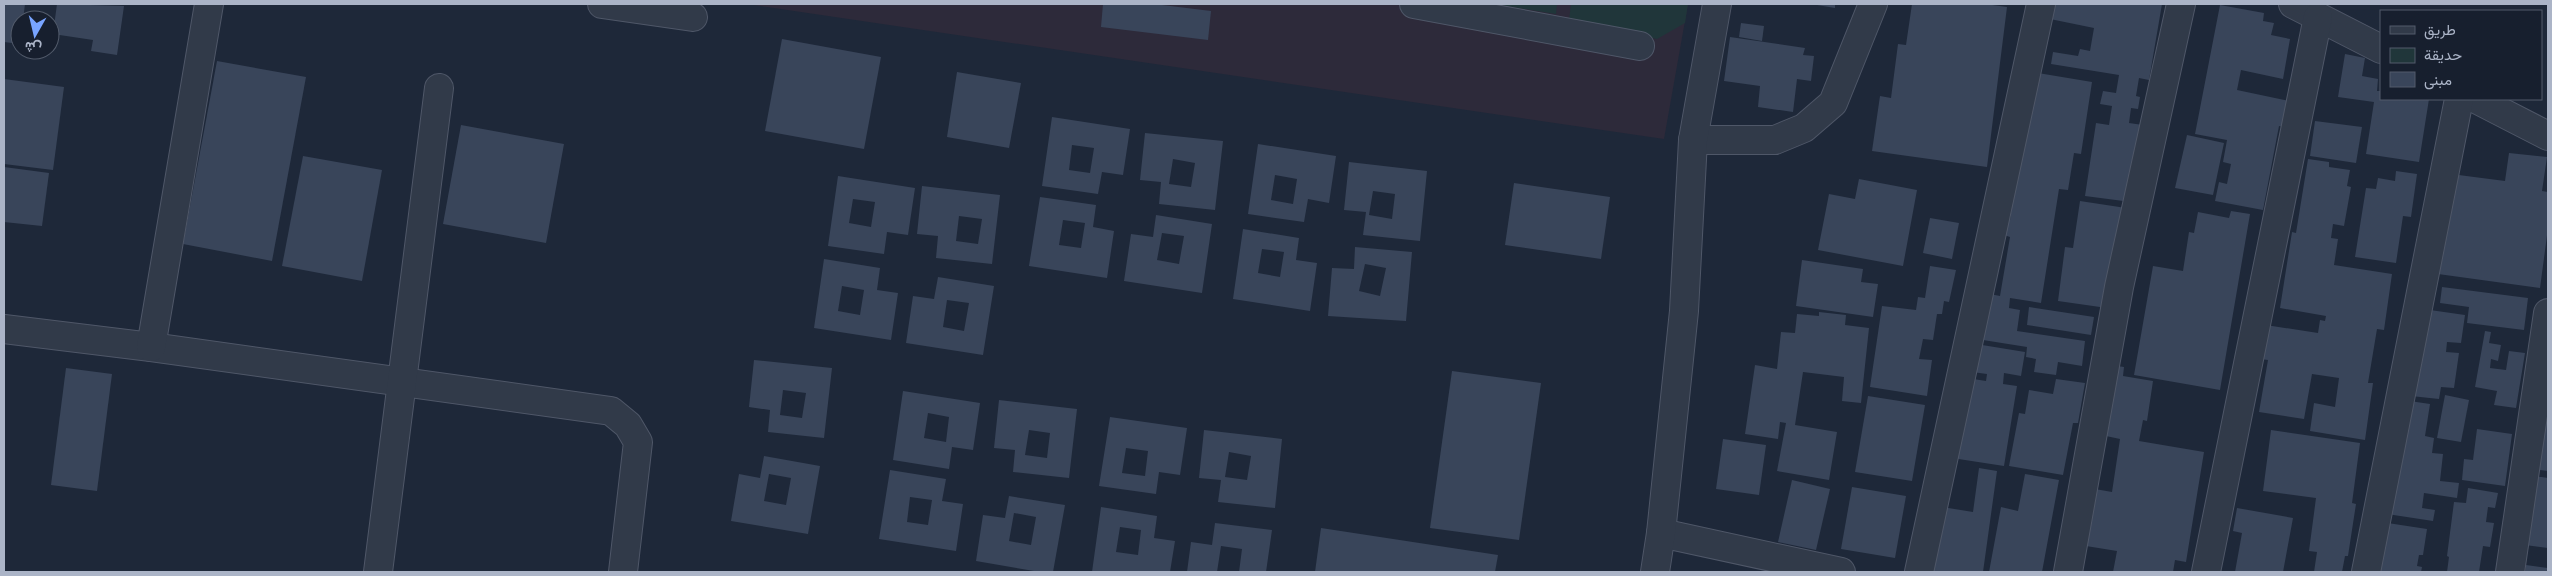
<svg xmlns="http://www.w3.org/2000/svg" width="2552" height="576" font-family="'IBM Plex Sans',Vazirmatn,sans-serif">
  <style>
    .medical { fill: #2d2a3a }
    .green { fill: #20363a }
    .building { fill: #39455a; fill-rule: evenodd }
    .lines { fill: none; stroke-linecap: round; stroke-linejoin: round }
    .street-casing { stroke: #4f5768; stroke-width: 30 }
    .street { stroke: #313a49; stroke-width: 28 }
  </style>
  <rect width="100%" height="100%" fill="#1e2839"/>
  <path class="medical" d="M 747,4 L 1688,4 L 1664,139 Z"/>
  <g class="green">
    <path d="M 1494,4 L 1557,4 L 1556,14 Z"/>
    <path d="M 1571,4 L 1688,4 L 1685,23 L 1657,39 L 1569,20 Z"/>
  </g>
  <g class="building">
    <path d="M 4,4 L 25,4 L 23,20 L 20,20 L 20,44 L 4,42 Z"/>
    <path d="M 57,4 L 124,6 L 117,55 L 91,51 L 93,40 L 53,34 Z"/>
    <path d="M 1103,4 L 1154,4 L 1211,11 L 1208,40 L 1101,27 Z"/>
    <path d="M 1817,4 L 1835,4 L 1835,8 L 1817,5 Z"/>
    <path d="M 1912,4 L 1985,4 L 2007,7 L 1987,167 L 1872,151 L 1880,96 L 1891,98 L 1898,44 L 1906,45 Z"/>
    <path d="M 2053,4 L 2162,4 L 2149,80 L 2139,78 L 2136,96 L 2140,97 L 2138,109 L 2131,108 L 2129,123 L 2143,125 L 2131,202 L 2085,196 L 2096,123 L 2109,125 L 2112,106 L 2100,104 L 2103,91 L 2116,93 L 2119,75 L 2051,64 L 2053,52 L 2078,56 L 2080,49 L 2090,51 L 2094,28 L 2050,19 Z"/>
    <path d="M 2220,5 L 2264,13 L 2263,21 L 2274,23 L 2271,35 L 2290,39 L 2283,79 L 2241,70 L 2237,90 L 2289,101 L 2284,127 L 2279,126 L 2263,210 L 2215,201 L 2219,182 L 2227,184 L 2231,164 L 2223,162 L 2227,140 L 2195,134 Z"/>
    <path d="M 1741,23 L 1764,26 L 1762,41 L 1739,37 Z"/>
    <path d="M 1730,37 L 1805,48 L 1803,55 L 1814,56 L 1811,81 L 1797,79 L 1793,112 L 1758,107 L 1760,86 L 1724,81 Z"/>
    <path d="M 782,39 L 881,57 L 864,149 L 765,131 Z"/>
    <path d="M 2345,54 L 2365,58 L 2362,76 L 2378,79 L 2377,91 L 2381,91 L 2381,99 L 2429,99 L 2419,162 L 2366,154 L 2374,102 L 2338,97 Z"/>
    <path d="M 217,61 L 306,77 L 272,261 L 183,244 Z"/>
    <path d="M 957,72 L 1021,83 L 1009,148 L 947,137 Z"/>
    <path d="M 2032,72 L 2092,82 L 2081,154 L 2074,153 L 2068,190 L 2059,189 L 2041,303 L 2010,298 L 2009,308 L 2020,310 L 2017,331 L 2085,341 L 2082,366 L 2058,362 L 2056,375 L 2034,372 L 2036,359 L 2026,357 L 2027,347 L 1983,340 L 1990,294 L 2000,296 L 2010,237 L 2004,235 L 2007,219 L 2010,220 Z"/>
    <path d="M 4,79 L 64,87 L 53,170 L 4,164 Z"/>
    <path d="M 1052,117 L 1130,129 L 1123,175 L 1102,172 L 1098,194 L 1042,186 ZM 1072,145 L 1094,148 L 1090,173 L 1069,170 Z"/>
    <path d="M 2315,121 L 2362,127 L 2356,163 L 2310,156 Z"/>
    <path d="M 461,125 L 564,144 L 546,243 L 443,224 Z"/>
    <path d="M 1145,133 L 1223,141 L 1215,210 L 1159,204 L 1161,182 L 1140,180 ZM 1173,159 L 1195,163 L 1191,187 L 1169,184 Z"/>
    <path d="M 2187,135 L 2224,143 L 2213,195 L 2175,188 Z"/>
    <path d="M 1258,144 L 1336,156 L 1329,203 L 1308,199 L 1304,222 L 1248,214 ZM 1275,175 L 1297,179 L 1293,204 L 1271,200 Z"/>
    <path d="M 2509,153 L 2547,157 L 2542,191 L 2548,192 L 2548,228 L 2540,288 L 2438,274 L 2451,174 L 2505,181 Z"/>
    <path d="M 303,156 L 382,170 L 362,281 L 282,266 Z"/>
    <path d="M 2308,159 L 2329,162 L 2329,167 L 2350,170 L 2347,186 L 2351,187 L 2344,226 L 2333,224 L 2331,238 L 2338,239 L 2334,265 L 2392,274 L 2384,330 L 2377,329 L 2368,383 L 2373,383 L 2365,440 L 2310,431 L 2314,403 L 2335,407 L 2339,378 L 2312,374 L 2304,419 L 2259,412 L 2268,360 L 2261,359 L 2266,325 L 2318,333 L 2320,320 L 2325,321 L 2326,316 L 2280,308 L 2292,232 L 2296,233 Z"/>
    <path d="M 1349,162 L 1427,171 L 1420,241 L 1363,235 L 1366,212 L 1344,210 ZM 1373,191 L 1395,194 L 1392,219 L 1369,215 Z"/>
    <path d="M 4,167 L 49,173 L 42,226 L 4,222 Z"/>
    <path d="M 2396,171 L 2417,174 L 2411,217 L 2403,216 L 2396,263 L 2355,257 L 2366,188 L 2376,189 L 2378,178 L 2395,181 Z"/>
    <path d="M 838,176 L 915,188 L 908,235 L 887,232 L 884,254 L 828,246 ZM 853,199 L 875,202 L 871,227 L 849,223 Z"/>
    <path d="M 1859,179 L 1917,190 L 1903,266 L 1818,250 L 1829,194 L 1855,199 Z"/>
    <path d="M 1514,183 L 1610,197 L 1601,259 L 1505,245 Z"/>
    <path d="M 922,186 L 1000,195 L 992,264 L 936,258 L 938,236 L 917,234 ZM 959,216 L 982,219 L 978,244 L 956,241 Z"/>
    <path d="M 1040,197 L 1096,205 L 1093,227 L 1114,231 L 1107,278 L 1029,266 ZM 1063,220 L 1085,223 L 1081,248 L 1059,245 Z"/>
    <path d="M 2080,201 L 2126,208 L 2107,308 L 2058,301 L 2065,247 L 2073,248 Z"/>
    <path d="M 2231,211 L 2250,214 L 2220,390 L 2134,375 L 2153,266 L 2183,271 L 2189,232 L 2194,233 L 2198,212 L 2229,218 Z"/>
    <path d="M 1156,215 L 1212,224 L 1202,293 L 1124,281 L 1131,234 L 1153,237 ZM 1162,233 L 1184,236 L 1179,264 L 1157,260 Z"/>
    <path d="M 1930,218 L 1959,223 L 1952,259 L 1923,253 Z"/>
    <path d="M 1243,229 L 1299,238 L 1296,260 L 1317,263 L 1310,311 L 1233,299 ZM 1262,249 L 1284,252 L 1280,277 L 1258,273 Z"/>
    <path d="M 1355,247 L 1412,252 L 1406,321 L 1328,316 L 1332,268 L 1354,269 ZM 1365,264 L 1386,268 L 1380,296 L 1359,291 Z"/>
    <path d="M 824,259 L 880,268 L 877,290 L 898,293 L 891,340 L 814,328 ZM 842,286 L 864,290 L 860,315 L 838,311 Z"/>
    <path d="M 1802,260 L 1863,269 L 1861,282 L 1878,284 L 1873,317 L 1796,306 Z"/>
    <path d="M 1930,266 L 1956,270 L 1949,302 L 1944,301 L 1942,314 L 1937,314 L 1933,340 L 1923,339 L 1919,359 L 1932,360 L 1927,396 L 1870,387 L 1882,306 L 1916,310 L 1918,297 L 1925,298 Z"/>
    <path d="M 938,277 L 994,286 L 983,355 L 906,343 L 913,296 L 934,299 ZM 947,300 L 969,303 L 964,331 L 943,327 Z"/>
    <path d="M 2442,287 L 2528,298 L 2524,330 L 2467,323 L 2469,307 L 2440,303 Z"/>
    <path d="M 2029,307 L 2094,317 L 2091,335 L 2027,325 Z"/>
    <path d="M 2423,309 L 2465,315 L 2461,343 L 2447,342 L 2446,352 L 2459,353 L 2454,388 L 2441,387 L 2439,399 L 2411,396 Z"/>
    <path d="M 1819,312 L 1846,315 L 1845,325 L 1869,328 L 1861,403 L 1842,401 L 1844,377 L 1803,372 L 1795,425 L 1837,432 L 1829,480 L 1777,471 L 1786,423 L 1780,422 L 1778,439 L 1745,434 L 1755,365 L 1777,369 L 1781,332 L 1795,333 L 1797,314 L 1819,316 Z"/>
    <path d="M 2485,331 L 2491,332 L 2489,343 L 2501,345 L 2498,361 L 2491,359 L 2490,368 L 2506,370 L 2509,351 L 2525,353 L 2516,408 L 2494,405 L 2497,391 L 2475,387 Z"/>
    <path d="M 1976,344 L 2025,352 L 2021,376 L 2004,373 L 2003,384 L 2017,386 L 2004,466 L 1952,458 L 1967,378 L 1986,381 L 1987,374 L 1972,372 Z"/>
    <path d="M 754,360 L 832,368 L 824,438 L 768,432 L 770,410 L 749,407 ZM 783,390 L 806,393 L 802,418 L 780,415 Z"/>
    <path d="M 2111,365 L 2124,367 L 2123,376 L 2153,381 L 2147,421 L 2143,420 L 2139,441 L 2204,452 L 2186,562 L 2175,560 L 2173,572 L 2113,572 L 2117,551 L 2086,546 L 2095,489 L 2112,492 L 2120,439 L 2106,436 Z"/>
    <path d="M 66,368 L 112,374 L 97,491 L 51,485 Z"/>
    <path d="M 1452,371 L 1541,383 L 1519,540 L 1430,528 Z"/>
    <path d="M 2056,379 L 2085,383 L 2078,423 L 2073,423 L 2063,475 L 2009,466 L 2019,413 L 2025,414 L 2029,390 L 2053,394 Z"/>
    <path d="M 903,391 L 980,403 L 973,450 L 952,447 L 949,469 L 893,460 ZM 928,413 L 949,417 L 946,442 L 924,438 Z"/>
    <path d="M 2445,395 L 2469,400 L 2461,442 L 2437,438 Z"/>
    <path d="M 1868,396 L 1925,405 L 1912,481 L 1855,472 Z"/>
    <path d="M 999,400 L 1077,409 L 1069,478 L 1013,472 L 1015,450 L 994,448 ZM 1029,430 L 1050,433 L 1047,458 L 1025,455 Z"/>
    <path d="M 2403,400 L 2430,404 L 2425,436 L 2434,438 L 2432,453 L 2443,454 L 2440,481 L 2459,483 L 2457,498 L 2424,493 L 2422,508 L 2435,510 L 2433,521 L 2387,514 Z"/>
    <path d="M 1110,417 L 1187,428 L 1180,475 L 1159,472 L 1156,494 L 1099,486 ZM 1126,448 L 1148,451 L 1145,476 L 1122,473 Z"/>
    <path d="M 2547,418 L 2548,418 L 2548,471 L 2539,470 Z"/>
    <path d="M 2477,429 L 2512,434 L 2505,486 L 2462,480 L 2464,459 L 2473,460 Z"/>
    <path d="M 1204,430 L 1282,439 L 1275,508 L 1218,502 L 1221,480 L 1199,478 ZM 1229,452 L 1251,456 L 1247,480 L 1225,477 Z"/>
    <path d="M 2271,430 L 2360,443 L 2352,503 L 2356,504 L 2348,556 L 2345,556 L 2342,572 L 2314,572 L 2317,552 L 2309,551 L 2316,498 L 2263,491 Z"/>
    <path d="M 1723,439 L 1766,445 L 1759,495 L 1716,489 Z"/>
    <path d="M 764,456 L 820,466 L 808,534 L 731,521 L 739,474 L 760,478 ZM 769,474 L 791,478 L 786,505 L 764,501 Z"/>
    <path d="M 1979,468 L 1997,471 L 1983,572 L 1927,572 L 1936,506 L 1973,512 Z"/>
    <path d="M 890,470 L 946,479 L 942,501 L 963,504 L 956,551 L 879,539 ZM 910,497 L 932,500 L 928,525 L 907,522 Z"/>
    <path d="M 2025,474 L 2059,480 L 2042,572 L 1989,572 L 2001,507 L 2018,511 Z"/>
    <path d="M 2534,476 L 2548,478 L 2548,548 L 2525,545 Z"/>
    <path d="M 1792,480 L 1830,489 L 1816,550 L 1778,542 Z"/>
    <path d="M 1852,487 L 1906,496 L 1895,558 L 1841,549 Z"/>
    <path d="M 2468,488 L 2498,493 L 2495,508 L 2488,507 L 2486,522 L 2494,523 L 2490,547 L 2483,546 L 2479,572 L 2447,572 L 2449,557 L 2447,556 L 2454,502 L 2466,503 Z"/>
    <path d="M 1009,496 L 1065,505 L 1053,572 L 1040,572 L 976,561 L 983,515 L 1005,518 ZM 1014,513 L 1036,517 L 1031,545 L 1009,541 Z"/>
    <path d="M 1101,507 L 1157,516 L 1154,538 L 1175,541 L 1170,572 L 1092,572 ZM 1120,527 L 1141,530 L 1138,555 L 1116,552 Z"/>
    <path d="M 2237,508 L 2293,518 L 2283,572 L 2235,572 L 2242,533 L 2233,531 Z"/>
    <path d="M 2381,522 L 2427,529 L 2423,555 L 2419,555 L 2417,566 L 2422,567 L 2421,572 L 2374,572 Z"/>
    <path d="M 1215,523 L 1272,530 L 1266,572 L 1239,572 L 1242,549 L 1221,546 L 1217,572 L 1187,572 L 1191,542 L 1212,545 Z"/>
    <path d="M 1321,528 L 1498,555 L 1495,572 L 1315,572 Z"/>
    <path d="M 2526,565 L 2548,568 L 2548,572 L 2525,572 Z"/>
  </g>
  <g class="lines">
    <defs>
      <g id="street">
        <path d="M 602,4 L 693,17"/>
        <path d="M 1414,4 L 1640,46"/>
        <path d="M 2293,4 L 2381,49"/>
        <path d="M 2476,99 L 2548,136"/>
        <path d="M 1693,140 L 1775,140 L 1804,128 L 1833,103 L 1873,4"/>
        <path d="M 4,329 L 151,347 L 611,411 L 628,425 L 638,442 L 623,572"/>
        <path d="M 151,347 L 209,4"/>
        <path d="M 1661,533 L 1841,572"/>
        <path d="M 378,572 L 439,88"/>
        <path d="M 1655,572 L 1661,533 L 1684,311 L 1693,140 L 1717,4"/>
        <path d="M 1919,572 L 2041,4"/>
        <path d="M 2068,572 L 2119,287 L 2181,4"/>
        <path d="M 2206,572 L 2318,17"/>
        <path d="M 2366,572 L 2459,99"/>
        <path d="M 2510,572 L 2548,313"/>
      </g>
    </defs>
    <use href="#street" class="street-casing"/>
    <use href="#street" class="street"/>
  </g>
  <rect width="2552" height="576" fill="none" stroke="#abb4c7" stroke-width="10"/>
  <rect x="2380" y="10" width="162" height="90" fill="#171f2e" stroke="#525b6b"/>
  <rect x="2390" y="26" width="25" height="8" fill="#313a49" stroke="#525b6b"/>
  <text x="2424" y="35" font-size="15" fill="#abb4c7">طريق</text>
  <rect x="2390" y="48" width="25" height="15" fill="#20363a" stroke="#525b6b"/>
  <text x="2424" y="60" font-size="15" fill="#abb4c7">حديقة</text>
  <rect x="2390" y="72" width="25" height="15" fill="#39455a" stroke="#525b6b"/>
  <text x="2424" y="85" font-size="15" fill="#abb4c7">مبنى</text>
  <g transform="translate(35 35) rotate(188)"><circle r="24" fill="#171f2e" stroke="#525b6b"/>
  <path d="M0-4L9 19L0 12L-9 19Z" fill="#78a4ff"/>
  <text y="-8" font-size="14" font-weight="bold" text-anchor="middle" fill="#abb4c7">ش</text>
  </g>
</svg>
